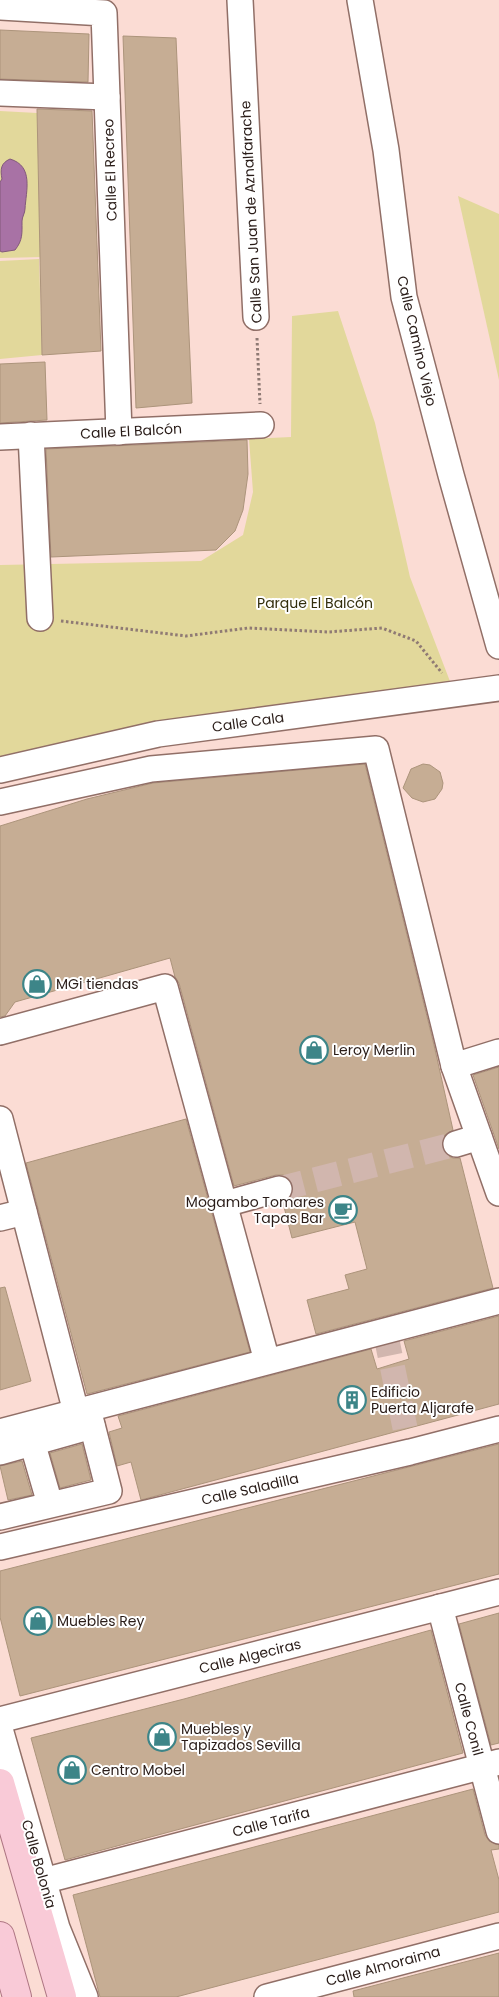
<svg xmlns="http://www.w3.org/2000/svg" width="499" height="1997" font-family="Poppins,sans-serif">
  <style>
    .green { fill: #e2d89b }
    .water { fill: #a872a5; stroke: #82587b }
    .building { fill: #c6ad94; stroke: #ac947b }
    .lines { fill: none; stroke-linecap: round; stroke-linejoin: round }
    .minor-tunnel { stroke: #d1b6ae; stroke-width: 25; stroke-dasharray: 25 12; stroke-linecap: butt }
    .minor-casing { stroke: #916f67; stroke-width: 28 }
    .major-casing { stroke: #ae7683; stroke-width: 30 }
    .path { stroke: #8f7a74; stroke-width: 3; stroke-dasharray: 2.5 2.5; stroke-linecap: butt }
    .minor { stroke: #fff; stroke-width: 25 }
    .major { stroke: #f9cad7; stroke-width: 28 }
    .labels { text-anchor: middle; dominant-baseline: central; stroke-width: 4; stroke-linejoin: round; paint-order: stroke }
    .street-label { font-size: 14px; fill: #291c18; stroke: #fff }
    .park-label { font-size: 14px; fill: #332e0c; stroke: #fff }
    .poi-label { font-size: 14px; fill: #291c18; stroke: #fff; text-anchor: start }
  </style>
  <rect width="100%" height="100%" fill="#fbdcd4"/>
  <g class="green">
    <path d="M 0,111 L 37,113 L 43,257 L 0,258 Z"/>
    <path d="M 458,196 L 499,214 L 499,380 Z"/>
    <path d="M 39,259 L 42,355 L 0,359 L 0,261 Z"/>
    <path d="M 338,311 L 375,423 L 410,577 L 451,684 L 0,759 L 0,565 L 201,561 L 243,535 L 253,492 L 249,439 L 291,437 L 292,316 Z"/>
  </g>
  <path class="water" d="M 10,159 C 34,166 26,191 25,209 C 25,213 22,217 22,221 C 22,233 23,240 15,250 L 2,252 L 0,251 L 0,182 L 2,179 C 0,169 1,163 10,159 Z"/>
  <g class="building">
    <path d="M 0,30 L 89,34 L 88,82 L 0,79 Z"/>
    <path d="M 123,36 L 176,38 L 192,403 L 136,408 Z"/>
    <path d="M 37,109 L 92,111 L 101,351 L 42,355 Z"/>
    <path d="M 45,362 L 47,420 L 0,423 L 0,364 Z"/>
    <path d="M 247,440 L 248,474 L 243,510 L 235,531 L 216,550 L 51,557 L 46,449 Z"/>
    <path d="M 365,764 L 434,1045 L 453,1130 L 445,1135 L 442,1141 L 442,1148 L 447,1155 L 453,1158 L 460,1158 L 493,1288 L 316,1334 L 307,1300 L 349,1289 L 345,1275 L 367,1269 L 355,1222 L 292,1238 L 283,1203 L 290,1199 L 293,1192 L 293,1185 L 289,1178 L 283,1175 L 276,1175 L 234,1186 L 179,983 L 175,977 L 170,958 L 15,1002 L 5,1016 L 0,1017 L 0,826 L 87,799 L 153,783 Z"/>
    <path d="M 423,764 L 430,765 L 440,772 L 443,783 L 442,789 L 435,799 L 423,802 L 412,798 L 403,788 L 411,769 Z"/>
    <path d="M 499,1067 L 499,1149 L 473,1075 Z"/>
    <path d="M 186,1119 L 250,1352 L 87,1394 L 26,1163 Z"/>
    <path d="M 5,1287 L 31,1381 L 0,1390 L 0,1288 Z"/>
    <path d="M 499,1316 L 499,1404 L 141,1500 L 131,1462 L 117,1466 L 109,1432 L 122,1428 L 118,1416 L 371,1349 L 377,1369 L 409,1359 L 404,1341 Z"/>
    <path d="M 82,1444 L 91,1480 L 60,1488 L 50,1453 Z"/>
    <path d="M 499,1444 L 499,1574 L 20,1696 L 0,1617 L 0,1571 Z"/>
    <path d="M 22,1461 L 32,1495 L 8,1500 L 0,1466 Z"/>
    <path d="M 499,1613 L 499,1743 L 491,1745 L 459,1624 Z"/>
    <path d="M 431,1630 L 463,1753 L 65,1860 L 31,1738 L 184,1699 Z"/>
    <path d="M 473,1789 L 485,1835 L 489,1841 L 499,1845 L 499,1849 L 491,1850 L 499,1880 L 499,1912 L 176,1997 L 100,1997 L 73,1895 Z"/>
    <path d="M 499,1953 L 499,1997 L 354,1997 L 353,1991 Z"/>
  </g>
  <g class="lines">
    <g class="minor-tunnel">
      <path d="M 279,1189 L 456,1144"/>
      <path d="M 385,1331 L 410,1452"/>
    </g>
    <defs>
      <g id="minor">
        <path d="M 240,0 L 256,317"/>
        <path d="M 360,0 L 386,150 L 404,297 L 451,475 L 499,646"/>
        <path d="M 0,7 L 104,13 L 119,432"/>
        <path d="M 0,93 L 107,97"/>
        <path d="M 31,435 L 40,618"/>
        <path d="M 0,437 L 261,425"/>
        <path d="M 0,770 L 158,734 L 499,688"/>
        <path d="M 0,802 L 151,769 L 376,749 L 454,1066"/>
        <path d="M 0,1032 L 165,987 L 267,1361"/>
        <path d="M 499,1052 L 454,1066 L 499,1193"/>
        <path d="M 0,1119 L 76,1412"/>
        <path d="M 456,1144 L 479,1137"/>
        <path d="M 225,1204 L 279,1189"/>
        <path d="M 0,1218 L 24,1212"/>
        <path d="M 0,1432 L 499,1301"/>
        <path d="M 32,1442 L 50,1504"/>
        <path d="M 0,1452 L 92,1426"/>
        <path d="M 0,1517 L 109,1491 L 88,1409"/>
        <path d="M 0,1547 L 410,1452 L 499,1429"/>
        <path d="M 440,1607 L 499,1831"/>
        <path d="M 0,1720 L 499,1592"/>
        <path d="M 0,1729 L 57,1928 L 85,1997"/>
        <path d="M 43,1881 L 499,1762"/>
        <path d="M 267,1997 L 499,1936"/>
      </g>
      <g id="major">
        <path d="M 0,1783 L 62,1997"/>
        <path d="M 0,1936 L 17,1997"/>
      </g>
    </defs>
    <use href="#minor" class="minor-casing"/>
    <use href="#major" class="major-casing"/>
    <g class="path">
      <path d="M 257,338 L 260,404"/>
      <path d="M 61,621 L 186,636 L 248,628 L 328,632 L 382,628 L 416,641 L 442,673"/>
    </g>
    <use href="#minor" class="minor"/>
    <use href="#major" class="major"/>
  </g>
  <defs>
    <symbol id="shop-ring" viewBox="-11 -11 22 22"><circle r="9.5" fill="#fff" stroke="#3d8588" stroke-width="1.5"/><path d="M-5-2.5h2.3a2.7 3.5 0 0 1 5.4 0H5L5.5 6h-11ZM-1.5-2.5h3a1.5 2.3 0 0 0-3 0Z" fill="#3d8588"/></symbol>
    <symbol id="cafe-ring" viewBox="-11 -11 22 22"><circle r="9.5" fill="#fff" stroke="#3d8588" stroke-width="1.5"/><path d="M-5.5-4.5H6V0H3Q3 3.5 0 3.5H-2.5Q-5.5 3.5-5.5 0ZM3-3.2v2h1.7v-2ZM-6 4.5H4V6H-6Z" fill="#3d8588"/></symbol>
    <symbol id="building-ring" viewBox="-11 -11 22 22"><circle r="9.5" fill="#fff" stroke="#3d8588" stroke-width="1.5"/><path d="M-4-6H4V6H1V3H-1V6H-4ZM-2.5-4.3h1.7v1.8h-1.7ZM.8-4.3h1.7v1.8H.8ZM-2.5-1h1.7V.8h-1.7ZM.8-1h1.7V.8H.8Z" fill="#3d8588"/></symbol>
  </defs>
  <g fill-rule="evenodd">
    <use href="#shop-ring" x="21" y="968" width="32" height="32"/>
    <use href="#shop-ring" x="298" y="1034" width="32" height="32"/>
    <use href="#cafe-ring" x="327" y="1194" width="32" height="32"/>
    <use href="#building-ring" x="336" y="1384" width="32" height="32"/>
    <use href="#shop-ring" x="22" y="1605" width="32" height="32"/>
    <use href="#shop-ring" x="146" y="1721" width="32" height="32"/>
    <use href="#shop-ring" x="56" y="1754" width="32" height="32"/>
  </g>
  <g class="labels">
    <g class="street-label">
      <text transform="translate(110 170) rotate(-92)">Calle El Recreo</text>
      <text transform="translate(251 212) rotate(-93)">Calle San Juan de Aznalfarache</text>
      <text transform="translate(417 341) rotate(77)">Calle Camino Viejo</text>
      <text transform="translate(131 431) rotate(-3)">Calle El Balcón</text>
      <text transform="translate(248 722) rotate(-8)">Calle Cala</text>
      <text transform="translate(250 1489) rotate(-13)">Calle Saladilla</text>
      <text transform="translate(250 1656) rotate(-14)">Calle Algeciras</text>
      <text transform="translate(469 1719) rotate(75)">Calle Conil</text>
      <text transform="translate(271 1822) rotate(-15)">Calle Tarifa</text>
      <text transform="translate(39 1864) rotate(74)">Calle Bolonia</text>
      <text transform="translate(383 1966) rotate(-15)">Calle Almoraima</text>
    </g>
    <g class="park-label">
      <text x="315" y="603">Parque El Balcón</text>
    </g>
    <g class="poi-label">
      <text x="56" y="984">MGi tiendas</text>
      <text x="333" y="1050">Leroy Merlin</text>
      <text x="324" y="1202" text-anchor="end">Mogambo Tomares<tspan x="324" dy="16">Tapas Bar</tspan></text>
      <text x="371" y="1392">Edificio<tspan x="371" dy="16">Puerta Aljarafe</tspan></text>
      <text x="57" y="1621">Muebles Rey</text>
      <text x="181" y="1729">Muebles y<tspan x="181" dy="16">Tapizados Sevilla</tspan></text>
      <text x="91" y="1770">Centro Mobel</text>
    </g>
  </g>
</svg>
